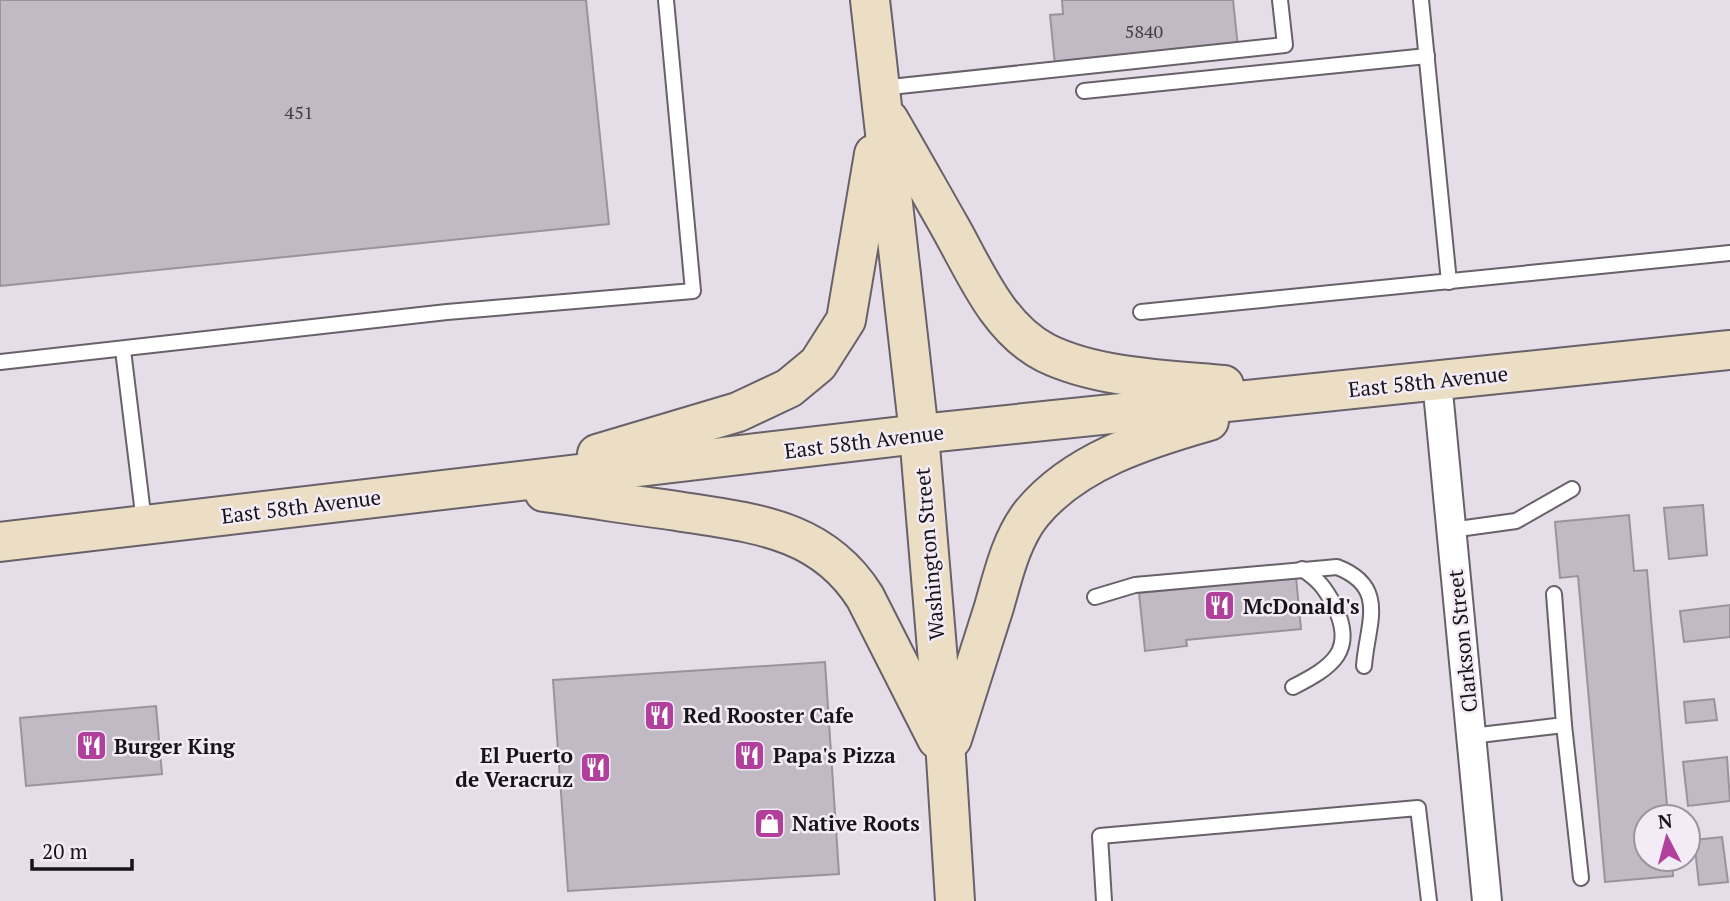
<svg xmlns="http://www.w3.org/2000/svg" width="1730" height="901" font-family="'PT Serif',serif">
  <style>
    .building { fill: #c1b9c4; stroke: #9a939d; stroke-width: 2 }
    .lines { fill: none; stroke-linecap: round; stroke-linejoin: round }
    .service-casing { stroke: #68616a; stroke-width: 18 }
    .minor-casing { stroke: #68616a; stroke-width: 32 }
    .secondary-casing { stroke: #68616a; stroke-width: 42 }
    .service { stroke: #fff; stroke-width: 14 }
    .minor { stroke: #fff; stroke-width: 28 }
    .secondary { stroke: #ebdec4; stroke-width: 38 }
    .labels { text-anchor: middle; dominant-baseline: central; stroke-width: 5; stroke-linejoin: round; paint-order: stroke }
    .number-label { font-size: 18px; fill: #423d43 }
    .street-label { font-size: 21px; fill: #171418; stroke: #f3ebf6 }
    .poi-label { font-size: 21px; font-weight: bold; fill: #171418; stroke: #f3ebf6; text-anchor: start }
  </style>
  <rect width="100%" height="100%" fill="#e5dde8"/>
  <g class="building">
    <path d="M 0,0 L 586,0 L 609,224 L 0,286 Z"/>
    <path d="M 1062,0 L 1233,0 L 1238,47 L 1055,65 L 1050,15 L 1063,14 Z"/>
    <path d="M 1703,505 L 1707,555 L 1669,559 L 1664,508 Z"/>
    <path d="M 1629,515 L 1634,571 L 1647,570 L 1668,817 L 1646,817 L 1646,859 L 1672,859 L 1673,876 L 1605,882 L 1578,576 L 1560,578 L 1555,522 Z"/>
    <path d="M 1296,577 L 1301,629 L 1186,640 L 1187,646 L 1145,651 L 1139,593 Z"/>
    <path d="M 1730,605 L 1730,637 L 1684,642 L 1680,611 Z"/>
    <path d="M 825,662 L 839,874 L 568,891 L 553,680 Z"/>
    <path d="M 1714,699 L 1717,720 L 1686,723 L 1684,702 Z"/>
    <path d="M 156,706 L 162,774 L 26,786 L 20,718 Z"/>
    <path d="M 1727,757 L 1730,801 L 1688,806 L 1683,762 Z"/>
    <path d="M 1722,837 L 1728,882 L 1699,885 L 1694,840 Z"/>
  </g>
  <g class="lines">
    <defs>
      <g id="service">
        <path d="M 1421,0 L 1449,282"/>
        <path d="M 881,88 L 1285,45 L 1280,0"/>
        <path d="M 1084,91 L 1427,56"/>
        <path d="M 1141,312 L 1730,253"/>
        <path d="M 123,350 L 144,522"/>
        <path d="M 0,362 L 447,312 L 693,291 L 666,0"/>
        <path d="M 1451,530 L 1516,521 L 1572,489"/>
        <path d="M 1095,597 L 1135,585 L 1337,567 C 1389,587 1367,624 1364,666"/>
        <path d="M 1293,687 C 1332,667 1357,651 1334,605 C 1325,588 1318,579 1302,569"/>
        <path d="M 1564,725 L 1581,878"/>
        <path d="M 1471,736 L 1564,725 L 1554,594"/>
        <path d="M 1104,901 L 1100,836 L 1418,808 L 1429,901"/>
      </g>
      <path id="minor" d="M 1437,381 L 1487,901"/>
      <g id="secondary">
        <path d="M 870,0 L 919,434 L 946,757 L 955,901"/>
        <path d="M 889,120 C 910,156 930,192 950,227 C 975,271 998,329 1046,353 C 1097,378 1167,380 1224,385"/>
        <path d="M 597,454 L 738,412 L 789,388 L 818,364 L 846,320 L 874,154"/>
        <path d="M 544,492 C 588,498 632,505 677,511 C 751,523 821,527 865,597 L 937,739"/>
        <path d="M 0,542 L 919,434 L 1730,350"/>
        <path d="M 952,739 C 966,695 980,651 994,607 C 1003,576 1011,539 1032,513 C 1075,461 1146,439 1209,421"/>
      </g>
    </defs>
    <use href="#service" class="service-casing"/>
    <use href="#minor" class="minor-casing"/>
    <use href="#secondary" class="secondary-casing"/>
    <use href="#service" class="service"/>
    <use href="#minor" class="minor"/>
    <use href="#secondary" class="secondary"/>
  </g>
  <defs>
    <symbol id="restaurant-square" viewBox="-11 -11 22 22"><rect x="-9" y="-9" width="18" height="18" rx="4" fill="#b0409c" stroke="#f3ebf6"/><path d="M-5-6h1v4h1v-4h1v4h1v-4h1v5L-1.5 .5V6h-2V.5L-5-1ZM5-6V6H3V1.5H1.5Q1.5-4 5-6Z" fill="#fff"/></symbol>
    <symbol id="shop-square" viewBox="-11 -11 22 22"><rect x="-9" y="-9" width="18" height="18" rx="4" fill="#b0409c" stroke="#f3ebf6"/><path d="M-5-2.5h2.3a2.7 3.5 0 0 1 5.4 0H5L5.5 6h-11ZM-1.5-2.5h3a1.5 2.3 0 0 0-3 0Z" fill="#fff"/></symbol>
  </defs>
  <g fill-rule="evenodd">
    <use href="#restaurant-square" x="1202" y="588" width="35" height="35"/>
    <use href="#restaurant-square" x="642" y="698" width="35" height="35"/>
    <use href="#restaurant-square" x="74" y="728" width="35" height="35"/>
    <use href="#restaurant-square" x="732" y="738" width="35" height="35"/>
    <use href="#restaurant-square" x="578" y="750" width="35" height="35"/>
    <use href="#shop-square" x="752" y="806" width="35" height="35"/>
  </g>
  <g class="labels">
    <g class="number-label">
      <text x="1144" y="31">5840</text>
      <text x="299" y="112">451</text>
    </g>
    <g class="street-label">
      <text transform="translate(1428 381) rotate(-6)">East 58th Avenue</text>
      <text transform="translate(864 441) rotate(-7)">East 58th Avenue</text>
      <text transform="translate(301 506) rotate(-7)">East 58th Avenue</text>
      <text transform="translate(929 554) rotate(-95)">Washington Street</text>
      <text transform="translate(1462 641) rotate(-96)">Clarkson Street</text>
    </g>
    <g class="poi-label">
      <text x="1243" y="606">McDonald's</text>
      <text x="683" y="715">Red Rooster Cafe</text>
      <text x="114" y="746">Burger King</text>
      <text x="573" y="755" text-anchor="end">El Puerto<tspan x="573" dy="24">de Veracruz</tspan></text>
      <text x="773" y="755">Papa's Pizza</text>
      <text x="792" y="823">Native Roots</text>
    </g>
  </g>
  <g transform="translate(1667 838) rotate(354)"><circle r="33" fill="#f3ebf6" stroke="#9b959d" stroke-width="2"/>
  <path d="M0-5L12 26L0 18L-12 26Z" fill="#b0409c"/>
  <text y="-10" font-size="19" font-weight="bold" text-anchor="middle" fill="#171418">N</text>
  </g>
  <path d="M32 859v10h100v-10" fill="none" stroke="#171418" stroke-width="3.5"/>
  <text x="42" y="859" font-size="21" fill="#171418" stroke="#f3ebf6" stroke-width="5" paint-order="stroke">20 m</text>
</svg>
